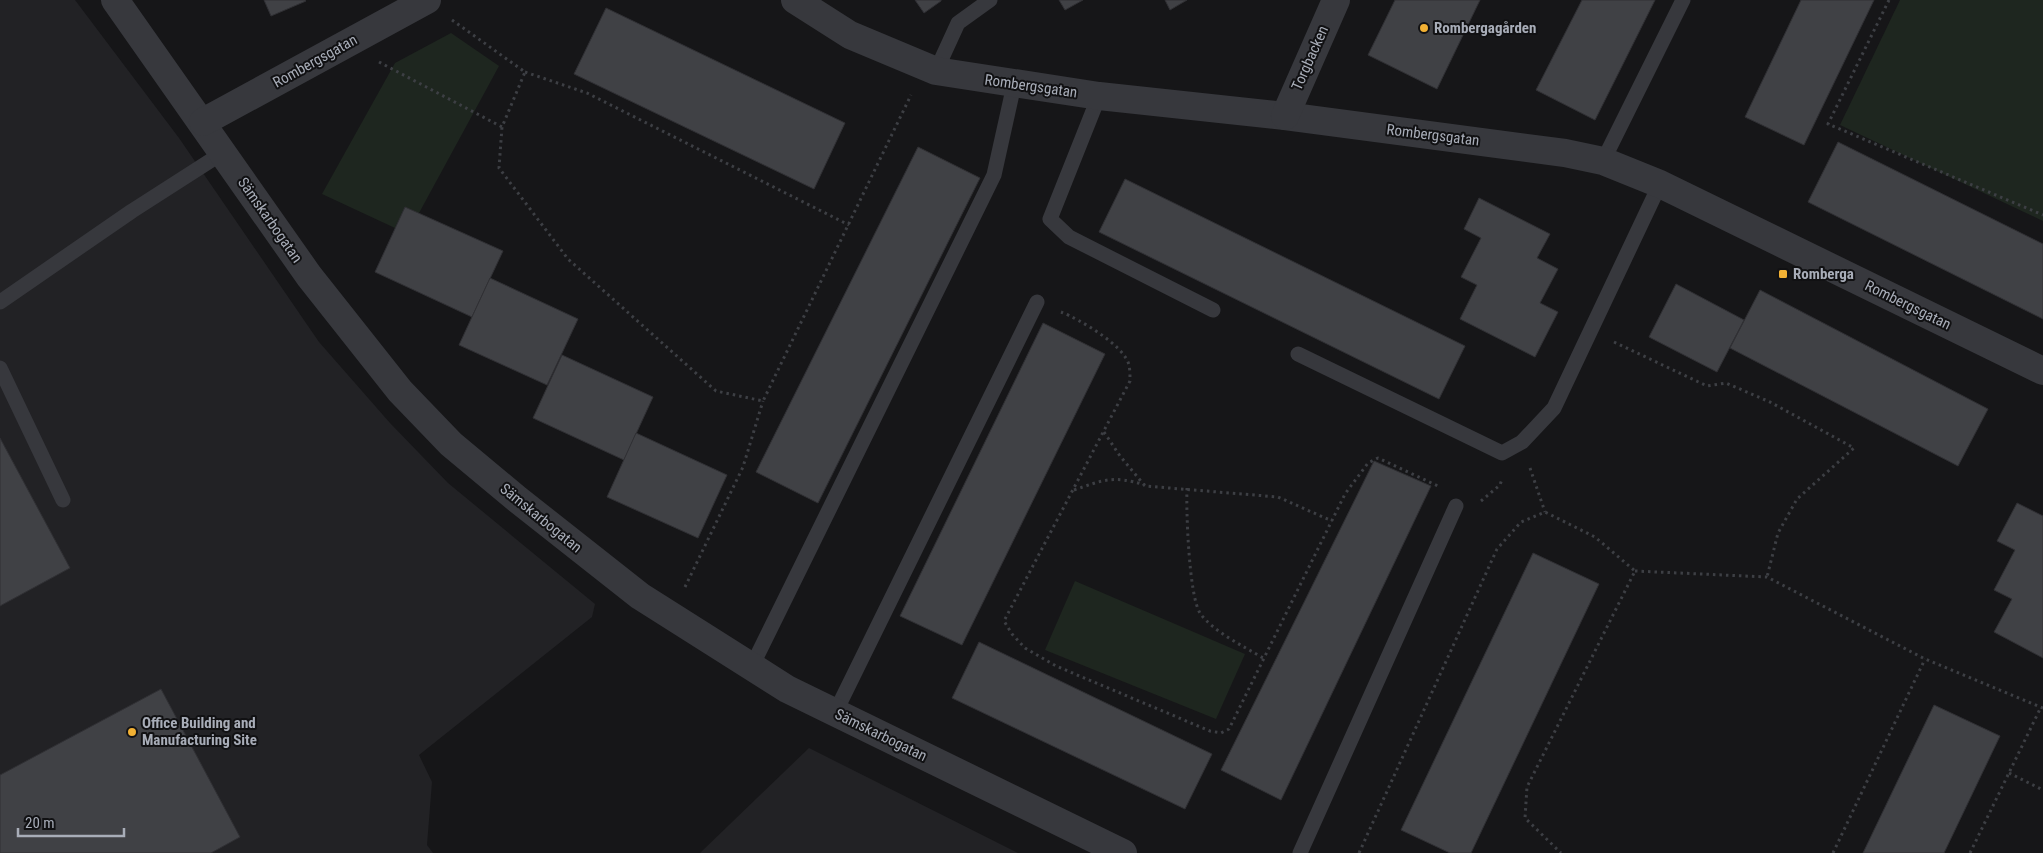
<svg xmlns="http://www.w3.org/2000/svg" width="2043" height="853" font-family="'Roboto Condensed',sans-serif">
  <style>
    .built { fill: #222225 }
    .green { fill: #1e261f }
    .building { fill: #404145; stroke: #303034 }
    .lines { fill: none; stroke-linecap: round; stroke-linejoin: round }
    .path { stroke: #3d3f44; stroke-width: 3; stroke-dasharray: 2.5 4; stroke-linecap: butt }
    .lane { stroke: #37383d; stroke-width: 15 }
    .street { stroke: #37383d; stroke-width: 28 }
    .poi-dot { fill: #f2b134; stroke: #111113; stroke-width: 2 }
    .labels { text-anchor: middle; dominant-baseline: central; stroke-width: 4; stroke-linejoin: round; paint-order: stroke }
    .poi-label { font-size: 15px; font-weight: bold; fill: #a8adb8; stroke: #111113; text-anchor: start }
    .street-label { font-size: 15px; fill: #a8adb8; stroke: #111113 }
  </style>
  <rect width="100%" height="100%" fill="#161618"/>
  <g class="built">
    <path d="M 0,0 L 75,0 L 179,138 L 319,342 L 390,423 L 448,483 L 595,604 L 592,617 L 419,755 L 432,782 L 427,845 L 433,853 L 0,853 Z"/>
    <path d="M 809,748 L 1018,853 L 700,853 Z"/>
  </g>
  <g class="green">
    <path d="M 1900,0 L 2043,0 L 2043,221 L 1840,125 Z"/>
    <path d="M 451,33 L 499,66 L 419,213 L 405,207 L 395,228 L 322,194 L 395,63 Z"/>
    <path d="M 1075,581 L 1245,654 L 1216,719 L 1045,650 Z"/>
  </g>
  <g class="building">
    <path d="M 264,0 L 305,0 L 306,1 L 271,16 Z"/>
    <path d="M 915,0 L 941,0 L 941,1 L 924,13 Z"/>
    <path d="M 1059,0 L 1083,0 L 1065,10 Z"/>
    <path d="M 1165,0 L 1187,0 L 1170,10 Z"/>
    <path d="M 1395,0 L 1480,0 L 1437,89 L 1368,55 Z"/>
    <path d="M 1582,0 L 1655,0 L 1595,120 L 1536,90 Z"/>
    <path d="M 1801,0 L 1874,0 L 1804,145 L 1745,117 Z"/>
    <path d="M 606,8 L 845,123 L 814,189 L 574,74 Z"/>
    <path d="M 1838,142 L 2043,244 L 2043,319 L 1808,202 Z"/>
    <path d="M 918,147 L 980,178 L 818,503 L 756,472 Z"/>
    <path d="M 1125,179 L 1465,346 L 1439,399 L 1099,232 Z"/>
    <path d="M 1479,198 L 1550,234 L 1537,258 L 1558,269 L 1540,303 L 1558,312 L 1535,357 L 1460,319 L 1477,285 L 1461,277 L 1481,238 L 1464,229 Z"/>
    <path d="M 405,207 L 503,251 L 472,317 L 375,272 Z"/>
    <path d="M 490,278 L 578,319 L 547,385 L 459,345 Z"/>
    <path d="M 1676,284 L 1744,320 L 1717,372 L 1649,337 Z"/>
    <path d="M 1760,290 L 1988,409 L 1958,466 L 1730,348 Z"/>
    <path d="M 1043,323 L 1105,354 L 962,645 L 900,616 Z"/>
    <path d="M 562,355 L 653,397 L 624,460 L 533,418 Z"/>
    <path d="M 636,433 L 727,475 L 698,538 L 607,497 Z"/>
    <path d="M 0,438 L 70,568 L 0,606 Z"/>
    <path d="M 1374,461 L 1431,486 L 1281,800 L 1221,770 Z"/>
    <path d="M 2017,503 L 2043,516 L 2043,658 L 1994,632 L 2012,599 L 1994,590 L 2015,550 L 1997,541 Z"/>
    <path d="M 1533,553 L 1599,584 L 1471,853 L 1450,853 L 1401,830 Z"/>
    <path d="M 979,642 L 1212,754 L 1185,809 L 952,698 Z"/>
    <path d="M 161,689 L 240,837 L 211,853 L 0,853 L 0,775 Z"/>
    <path d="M 1934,705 L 2000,736 L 1944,853 L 1863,853 Z"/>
  </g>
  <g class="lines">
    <g class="path">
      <path d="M 1889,0 L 1828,124 L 2043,215"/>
      <path d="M 452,20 L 525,72 L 502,127 L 499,168 L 568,259 L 716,391 L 763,401 L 911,95"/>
      <path d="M 379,62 L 502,127"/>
      <path d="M 525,72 L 587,93 L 849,225"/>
      <path d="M 1061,312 C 1079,319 1124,345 1129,365 C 1130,370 1130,376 1130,381 L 1004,621 L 1012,634 L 1025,648 L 1056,666 L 1210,731 L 1221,733 L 1229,729 L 1345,494 L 1368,463 L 1378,458 L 1440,487"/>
      <path d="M 1614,342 L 1707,386 L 1726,383 L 1770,402 L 1854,448 L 1797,499 L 1778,533 L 1767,577"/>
      <path d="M 1104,432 L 1120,456 L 1145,486 L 1278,497 L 1332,521"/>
      <path d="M 1530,468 L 1545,512"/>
      <path d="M 1187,488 C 1186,511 1189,596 1200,613 C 1212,631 1245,647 1263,658"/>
      <path d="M 1074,490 C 1103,480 1113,475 1145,485"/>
      <path d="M 1481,501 L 1500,485 L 1502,479"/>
      <path d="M 1635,571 L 1767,577 L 1925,659 L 2043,708"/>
      <path d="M 685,587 L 743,467 L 763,401"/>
      <path d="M 2009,773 L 2043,790"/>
      <path d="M 1359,853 L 1497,549 L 1521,522 L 1545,512 L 1595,537 L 1635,571 L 1527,787 L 1525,818 L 1561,853"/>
      <path d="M 1833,853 L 1925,659"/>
      <path d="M 1970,853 L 2041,707"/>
    </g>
    <g class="lane">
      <path d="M 936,71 L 958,23 L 990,0"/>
      <path d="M 1099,96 L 1050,219 L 1069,237 L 1213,310"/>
      <path d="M 1603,161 L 1683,0"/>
      <path d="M 0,302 L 132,211 L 224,152"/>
      <path d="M 1298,354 L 1502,453 L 1522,442 L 1554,408 L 1660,184"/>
      <path d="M 0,368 L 63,500"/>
      <path d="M 751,668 L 994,175 L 1014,85"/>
      <path d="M 835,713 L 1037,302"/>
      <path d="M 1300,853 L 1456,506"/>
    </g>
    <g class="street">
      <path d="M 115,0 L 309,276 L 400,391 L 451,444 L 517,499 L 640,596 L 787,689 L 1123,853"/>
      <path d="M 795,0 L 850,35 L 936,71 L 1099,96 L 1285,116 L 1565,153 L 1603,161 L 1660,184 L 2043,371"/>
      <path d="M 1285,116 L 1336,0"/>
      <path d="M 203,122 L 427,0"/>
    </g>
  </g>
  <g class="poi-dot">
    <circle cx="1424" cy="28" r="5"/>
    <rect x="1778" y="269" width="10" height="10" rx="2.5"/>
    <circle cx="132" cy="732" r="5"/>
  </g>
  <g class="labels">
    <g class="poi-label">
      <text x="1434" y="28">Rombergagården</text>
      <text x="1793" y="274">Romberga</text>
      <text x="142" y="723">Office Building and<tspan x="142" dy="17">Manufacturing Site</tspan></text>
    </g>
    <g class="street-label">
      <text transform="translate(1310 58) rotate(-66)">Torgbacken</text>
      <text transform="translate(315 61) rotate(-29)">Rombergsgatan</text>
      <text transform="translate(1031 86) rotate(8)">Rombergsgatan</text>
      <text transform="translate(1433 135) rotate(7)">Rombergsgatan</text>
      <text transform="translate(270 220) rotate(55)">Sämskarbogatan</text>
      <text transform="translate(1908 305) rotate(26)">Rombergsgatan</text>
      <text transform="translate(541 518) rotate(39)">Sämskarbogatan</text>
      <text transform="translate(881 735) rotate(26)">Sämskarbogatan</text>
    </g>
  </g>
  <path d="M18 828v8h106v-8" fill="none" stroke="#a8adb8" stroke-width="2.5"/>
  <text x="25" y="828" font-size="15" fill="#a8adb8" stroke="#111113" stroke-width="4" paint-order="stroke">20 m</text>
</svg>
